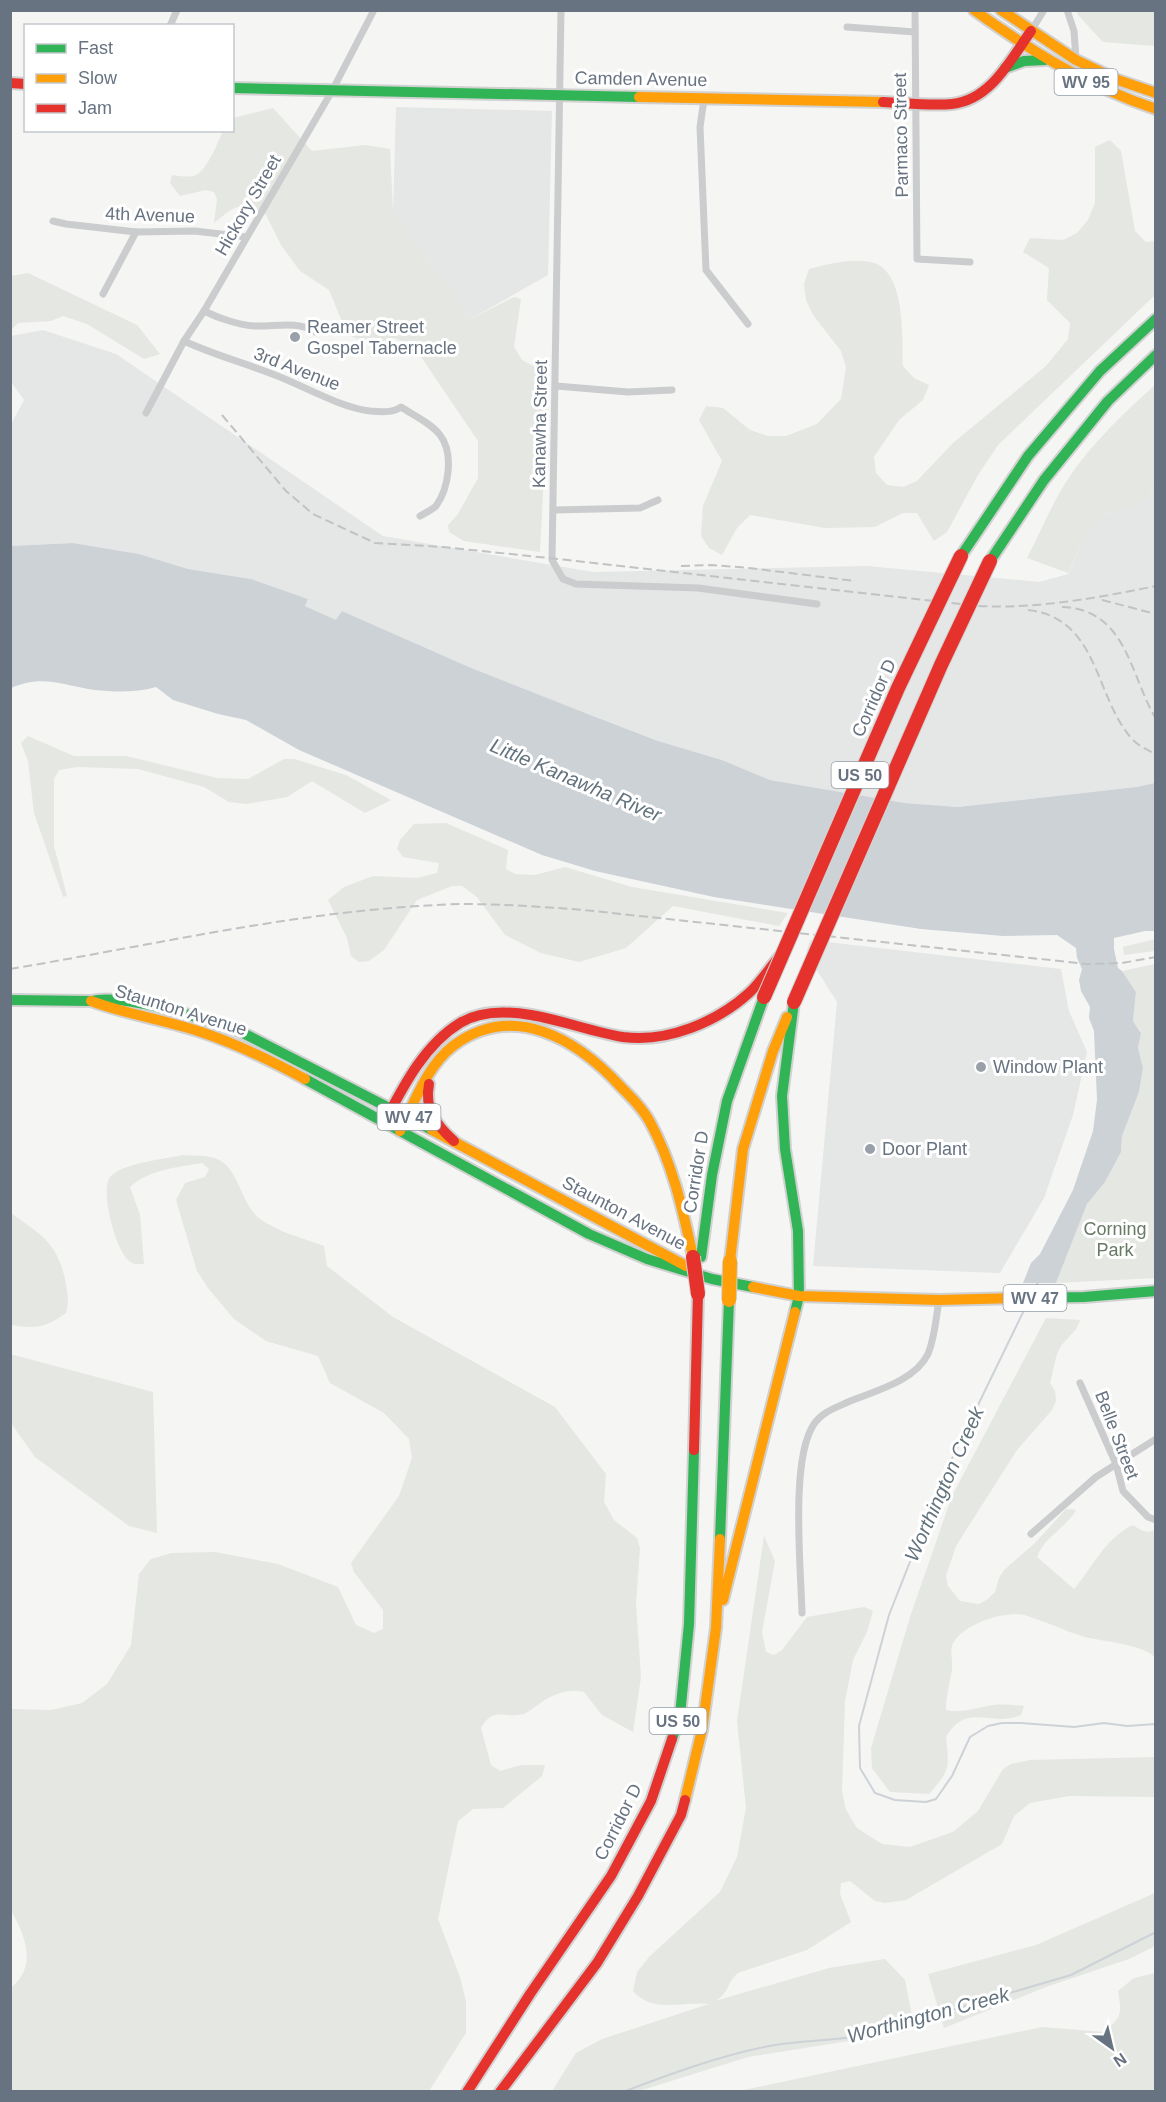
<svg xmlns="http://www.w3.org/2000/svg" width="1166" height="2102" font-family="Arial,sans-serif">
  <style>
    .built { fill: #e5e6e6 }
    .green { fill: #e4e7e2 }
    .water { fill: #cdd2d6 }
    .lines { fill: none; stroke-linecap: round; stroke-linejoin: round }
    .stream { stroke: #cdd2d6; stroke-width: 2 }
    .fast-casing { stroke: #d1d1d2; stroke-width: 14 }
    .slow-casing { stroke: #d1d1d2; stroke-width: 14 }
    .jam-casing { stroke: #d1d1d2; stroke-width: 14 }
    .street { stroke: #cbcccd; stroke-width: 7 }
    .fast { stroke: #30b455; stroke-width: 10 }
    .slow { stroke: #ff9f0a; stroke-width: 10 }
    .jam { stroke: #e5322d; stroke-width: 10 }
    .rail { stroke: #c1c2c4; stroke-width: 2; stroke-dasharray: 9 4.5; stroke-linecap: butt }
    .slow-bridge-casing { stroke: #d2d3d3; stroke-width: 16; stroke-linecap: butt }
    .jam-bridge-casing { stroke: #d2d3d3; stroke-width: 16; stroke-linecap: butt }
    .slow-bridge { stroke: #ff9f0a; stroke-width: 14 }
    .jam-bridge { stroke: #e5322d; stroke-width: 14 }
    .poi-dot { fill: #99a0a9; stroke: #fff; stroke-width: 2 }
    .labels { text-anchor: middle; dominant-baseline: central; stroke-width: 6; stroke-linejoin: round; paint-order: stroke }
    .shield { fill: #fff; stroke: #959da7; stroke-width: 1.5 }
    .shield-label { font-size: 16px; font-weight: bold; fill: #687381 }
    .street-label { font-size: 18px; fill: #687381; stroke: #fff }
    .poi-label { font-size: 18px; fill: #687381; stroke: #fff; text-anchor: start }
    .park-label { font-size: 18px; fill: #687966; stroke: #fff }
    .water-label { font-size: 20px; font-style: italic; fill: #63737e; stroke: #fff }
  </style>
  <rect width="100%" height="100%" fill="#f5f5f4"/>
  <g class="built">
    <path d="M 396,107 L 552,111 L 548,275 L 471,319 L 393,212 Z"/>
    <path d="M 43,330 L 116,354 L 383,536 L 593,572 L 867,566 L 1039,582 L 1068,574 L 1085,537 L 1102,516 L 1148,498 L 1155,481 L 1155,783 L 1136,787 L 958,807 L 905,803 L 770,780 L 722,760 L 658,741 L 593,716 L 469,667 L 342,611 L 337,621 L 305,606 L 308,599 L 251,579 L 188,569 L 139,554 L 73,543 L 11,546 L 10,426 L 24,400 L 11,382 L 11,336 Z"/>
    <path d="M 810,940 L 1061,969 L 1069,1011 L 1087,1052 L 1073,1115 L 1044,1198 L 1000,1273 L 813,1266 L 837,1002 L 806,953 Z"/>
  </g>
  <g class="green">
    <path d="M 1076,11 L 1155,11 L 1155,46 L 1103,42 L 1078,15 Z"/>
    <path d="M 273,108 L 312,151 L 365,145 L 390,149 L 393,212 L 471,319 L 514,297 L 521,299 L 514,347 L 522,360 L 549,374 L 540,552 L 464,541 L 449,532 L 448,525 L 458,514 L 478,478 L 478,441 L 417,351 L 395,338 L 370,345 L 347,334 L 329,290 L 300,271 L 281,245 L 266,215 C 237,203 239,203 214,223 L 217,199 L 214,192 L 206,190 L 180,196 L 170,183 L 172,175 C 179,176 190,178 196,175 C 207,170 218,142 223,131 L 232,130 L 233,118 Z"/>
    <path d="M 1110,140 L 1121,151 L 1135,231 L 1146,242 L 1155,241 L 1155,295 L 998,445 L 978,475 L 947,532 L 934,541 L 917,513 L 903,513 L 875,527 L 825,528 L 750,515 L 737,528 L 722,555 L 709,548 L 701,536 L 703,506 L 722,461 L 699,420 L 706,406 L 723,408 L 750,430 L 768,436 L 786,436 L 817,424 L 841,399 L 846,367 L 841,351 L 813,315 L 806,300 L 804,284 L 809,269 C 828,264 855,257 874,263 C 906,273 902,340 903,366 L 914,378 L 929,385 L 923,400 L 899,420 L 874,457 L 876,473 L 887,485 L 903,487 L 917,481 L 953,443 L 1046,366 L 1068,339 L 1070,323 L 1047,300 L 1049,268 L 1023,252 L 1030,238 L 1063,240 L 1077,233 L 1088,220 L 1095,203 L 1095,147 Z"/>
    <path d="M 28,273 L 137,325 L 160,354 L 144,359 L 87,324 L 63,316 L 51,321 L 18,323 L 11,330 L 11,276 Z"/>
    <path d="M 1155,385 L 1155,481 L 1148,498 L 1102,516 L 1085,537 L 1068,573 L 1027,558 C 1041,531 1053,501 1070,476 C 1093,442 1125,412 1155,385 Z"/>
    <path d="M 28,736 L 74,756 L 126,756 L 217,778 L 248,779 L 284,759 L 294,759 L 346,775 L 391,800 L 365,813 L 312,781 L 287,797 L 247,804 L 229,802 L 204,787 L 138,769 L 78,767 L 59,770 L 54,779 L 54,846 L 67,896 L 63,897 L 34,813 L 28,761 L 21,743 Z"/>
    <path d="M 446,823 L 508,850 L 506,869 L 515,874 L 535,875 L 565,867 L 632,887 L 788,913 L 779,926 L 673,906 L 626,948 L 579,962 L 541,953 L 505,935 L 477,897 L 462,886 L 452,886 L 417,900 L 384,950 L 369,961 L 359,962 L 351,956 L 347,938 L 328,900 L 344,887 L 373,876 L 417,878 L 437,873 L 439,863 L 403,857 L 397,849 L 400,840 L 414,824 Z"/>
    <path d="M 1155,939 L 1155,951 L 1124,955 L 1123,947 Z"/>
    <path d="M 1155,964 L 1155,1278 L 1056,1283 L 1087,1204 L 1105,1182 L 1121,1152 L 1122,1136 L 1139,1092 L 1143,1068 L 1138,1048 L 1141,1032 L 1133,1021 L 1136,992 L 1122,971 Z"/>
    <path d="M 183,1155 C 192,1156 202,1155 210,1157 C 240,1162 238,1202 260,1219 C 278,1232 302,1238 324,1246 L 327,1266 L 393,1317 L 555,1407 L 606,1474 L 604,1502 L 614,1520 L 637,1538 L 640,1548 L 636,1603 L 641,1677 L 633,1732 L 602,1715 L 584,1692 C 569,1688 551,1695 539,1704 C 534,1707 528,1713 523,1714 C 504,1719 493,1706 481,1728 L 491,1765 L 500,1771 L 522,1765 L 545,1765 L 542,1776 L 503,1808 L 473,1809 L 458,1821 L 438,1919 L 460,1977 L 466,2002 L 466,2033 L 429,2091 L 11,2091 L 11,1988 C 38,1965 25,1936 11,1910 L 11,1709 L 51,1710 L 82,1703 L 107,1684 L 131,1645 L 139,1574 L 151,1559 L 172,1553 L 215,1552 L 278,1564 L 338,1587 L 356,1625 L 374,1633 L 383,1629 L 383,1610 L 354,1572 L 351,1563 L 399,1496 L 412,1458 L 409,1439 L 384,1413 L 330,1383 L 318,1356 L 266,1341 L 234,1319 L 208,1288 L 197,1271 L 176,1200 L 185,1183 L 205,1177 L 209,1169 L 202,1163 C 178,1167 148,1170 130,1187 L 140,1215 L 144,1264 C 138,1264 132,1265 127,1259 C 115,1247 99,1188 111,1176 C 124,1163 165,1159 183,1155 Z"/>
    <path d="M 11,1213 C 43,1236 59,1244 66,1285 C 68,1296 69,1303 66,1313 C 45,1328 36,1329 11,1325 Z"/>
    <path d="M 1046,1318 L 1080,1320 C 1077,1332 1068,1336 1061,1346 C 1054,1357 1054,1371 1050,1383 L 1055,1391 L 1056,1401 L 1052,1410 L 1017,1450 L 956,1546 L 946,1576 L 948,1586 L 960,1601 L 979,1604 L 988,1599 L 995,1592 L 999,1578 L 1004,1570 L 1035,1543 L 1066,1509 L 1076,1510 C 1066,1528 1044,1537 1037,1557 L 1074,1589 C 1094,1566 1104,1539 1133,1525 C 1140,1530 1147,1534 1155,1530 L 1155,1657 C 1140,1644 1106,1642 1085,1637 C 1065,1631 1045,1621 1024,1615 C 1005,1610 959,1625 952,1646 C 950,1653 953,1661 952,1669 C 950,1683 946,1695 946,1710 C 962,1714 977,1707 994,1705 C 1004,1704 1014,1705 1024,1706 L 1021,1715 C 991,1728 967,1701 946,1737 C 949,1769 951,1769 929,1794 L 890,1792 L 872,1768 L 871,1748 L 911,1614 L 952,1496 Z"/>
    <path d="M 10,1354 L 153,1392 L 157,1533 L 129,1526 L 35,1457 L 11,1423 Z"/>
    <path d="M 764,1536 L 775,1561 L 762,1632 L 766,1652 L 774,1655 L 782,1650 L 807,1617 L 864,1607 L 873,1611 L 867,1632 L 853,1660 L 845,1701 L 842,1791 L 846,1810 L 857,1828 L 882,1844 L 910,1847 L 953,1832 L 978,1811 L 1003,1769 L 1011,1764 L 1030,1760 L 1155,1757 L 1155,1797 L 1069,1796 L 1030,1803 L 1014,1816 L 1002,1844 L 906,1900 L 885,1903 L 875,1901 L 850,1881 L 841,1883 L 840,1894 L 851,1922 L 807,1950 L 738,1973 C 726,1983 730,1993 715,2001 L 829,1968 L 885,1959 L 905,1980 L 914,2026 L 906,2032 L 748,2057 L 639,2091 L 552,2091 L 576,2053 L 602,2039 L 709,2004 C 682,2001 653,2014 633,1991 L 637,1972 L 650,1956 L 720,1892 L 737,1857 L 746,1808 L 737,1721 Z"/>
    <path d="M 1155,1893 L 1155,1946 L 1129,1959 L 1046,1987 L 944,2028 L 928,1974 L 1036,1945 Z"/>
    <path d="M 1155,1973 L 1155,2091 L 739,2091 L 1042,2027 L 1103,2032 C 1122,2017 1122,2015 1118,1991 L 1134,1978 Z"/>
  </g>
  <path class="water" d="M 73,543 L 139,554 L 188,569 L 251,579 L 308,599 L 305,606 L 336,620 L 342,611 L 469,667 L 593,716 L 658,741 L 722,760 L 770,780 L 905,803 L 958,807 L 1136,787 L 1155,783 L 1155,931 L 1145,931 L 1114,938 L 1114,949 L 1118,968 L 1122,971 L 1136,992 L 1133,1021 L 1141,1033 L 1138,1048 L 1143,1068 L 1139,1092 L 1122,1136 L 1121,1152 L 1105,1182 L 1087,1204 L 1056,1283 L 1023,1283 L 1031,1263 L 1040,1254 L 1073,1190 L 1093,1131 L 1097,1100 L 1094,1031 L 1089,1018 L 1090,1007 L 1081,991 L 1079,980 L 1082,969 L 1077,958 L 1076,948 L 1057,935 L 1003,936 L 921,929 L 714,897 L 595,871 L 542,855 L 299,750 L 246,720 L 218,714 L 173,700 L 156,687 C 135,693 116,692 94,690 C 63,685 43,674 11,688 L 10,546 Z"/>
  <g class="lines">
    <g class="stream">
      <path d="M 1032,1294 L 1039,1280"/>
      <path d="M 1028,1302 L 945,1473 L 889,1615 L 859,1726 L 860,1768 L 875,1793 L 895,1800 L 926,1802 L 936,1799 L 952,1776 L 970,1737 L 988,1726 L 1002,1723 L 1021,1723 L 1074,1727 L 1104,1723 L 1127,1726 L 1156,1724"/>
      <path d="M 623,2092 C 670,2074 719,2056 769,2046 C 801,2040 834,2041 866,2035 L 1071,1975 L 1156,1932"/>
    </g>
    <defs>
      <g id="fast">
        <path d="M 1005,68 L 1024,61 L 1045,60"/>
        <path d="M 232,88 L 639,97"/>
        <path d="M 961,556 L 1028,456 L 1100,371 L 1156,319"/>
        <path d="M 990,561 L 1044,480 L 1108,401 L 1156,355"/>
        <path d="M 10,1000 L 91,1001 C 126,993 204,1019 239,1031 L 432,1130"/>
        <path d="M 794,1002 L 782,1096 L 785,1149 L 798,1231 L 799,1296 L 795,1312"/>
        <path d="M 305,1079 L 589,1234 L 647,1259 L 712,1279 L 753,1287"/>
        <path d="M 701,1257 L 712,1175 L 727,1101 L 764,997"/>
        <path d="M 1023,1298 L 1084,1297 L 1156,1291"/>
        <path d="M 720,1539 L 729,1300"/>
        <path d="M 672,1739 L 680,1715 L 689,1624 L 694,1450"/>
      </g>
      <g id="slow">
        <path d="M 974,10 C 1031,51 1089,87 1156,109"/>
        <path d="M 1001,10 L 1076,60 L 1118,80 L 1156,93"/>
        <path d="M 639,97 L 883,102"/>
        <path d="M 91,1001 C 128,1015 167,1020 204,1033 C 239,1045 272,1061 305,1079"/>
        <path d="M 432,1130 L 686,1266"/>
        <path d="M 400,1131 C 414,1103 427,1066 453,1046 C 513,1001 577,1039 621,1087 C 632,1098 643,1109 650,1122 C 673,1164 683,1211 693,1257"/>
        <path d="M 730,1261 L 743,1149 L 773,1051 L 787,1017"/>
        <path d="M 753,1287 L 799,1296 L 939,1300 L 1023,1298"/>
        <path d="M 723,1600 L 795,1312"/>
        <path d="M 685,1800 L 702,1730 L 716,1628 L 720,1539"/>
      </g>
      <g id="jam">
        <path d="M 10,83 L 26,84"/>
        <path d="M 883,102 C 906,103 930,106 952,104 C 991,100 1011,59 1031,31"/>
        <path d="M 429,1084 C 424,1109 436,1125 454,1141"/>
        <path d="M 384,1123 C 403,1087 424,1045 460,1023 C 481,1010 507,1011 531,1015 C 562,1020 592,1032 623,1037 C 667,1043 717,1022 749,993 C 761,982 770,967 781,955"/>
        <path d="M 694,1450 L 698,1294"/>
        <path d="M 467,2092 L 530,1994 L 611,1876 L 651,1801 L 672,1739"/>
        <path d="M 500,2092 L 597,1963 L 638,1896 L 681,1815 L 685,1800"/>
      </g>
    </defs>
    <use href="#fast" class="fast-casing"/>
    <use href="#slow" class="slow-casing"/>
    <use href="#jam" class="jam-casing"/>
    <g class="street">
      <path d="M 561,10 L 552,560 L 563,579 L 576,584 L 698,588 L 817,604"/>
      <path d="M 915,10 L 917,259 L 970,262"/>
      <path d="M 1067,10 L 1074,31 L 1076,60"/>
      <path d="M 170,26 L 177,10"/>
      <path d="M 847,27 L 915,32"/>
      <path d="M 1031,31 L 1044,10"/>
      <path d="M 704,99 L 700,127 L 706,270 L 748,324"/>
      <path d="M 53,221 L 66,224 L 136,232 L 195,231 L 246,237"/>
      <path d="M 103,294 L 136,232"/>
      <path d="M 204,311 C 218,318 239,325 254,326 C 275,327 297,320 315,332"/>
      <path d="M 184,341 C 214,355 245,363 275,375 C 304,386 339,407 370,411 C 381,412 393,413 401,407 C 413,415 431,423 440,435 C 454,453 449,488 436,506 C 432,510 425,513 420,516"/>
      <path d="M 556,386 L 628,392 L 672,390"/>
      <path d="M 146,413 L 184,341 L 204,311 L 332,91 L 374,10"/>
      <path d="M 554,510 L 640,508 L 658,500"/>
      <path d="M 1080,1383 L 1116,1464 L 1123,1491 L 1148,1517 L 1156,1520"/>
      <path d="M 1031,1534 L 1096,1477 L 1156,1439"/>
      <path d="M 802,1613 C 801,1569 790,1459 814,1424 C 822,1412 835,1408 848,1402 C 874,1391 914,1382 928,1354 C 935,1337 936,1318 939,1300"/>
    </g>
    <use href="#fast" class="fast"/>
    <use href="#slow" class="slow"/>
    <use href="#jam" class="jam"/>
    <g class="rail">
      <path d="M 222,415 L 286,491 L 313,514 L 375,543 L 443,547 L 568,560 L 978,606 C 1038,609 1096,598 1156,586"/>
      <path d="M 681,566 L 712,565 L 749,568 L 855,581"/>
      <path d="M 1102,600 L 1156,614"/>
      <path d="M 1062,607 C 1127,609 1130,676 1156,719"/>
      <path d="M 1028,610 C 1099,618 1094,696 1132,739 C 1139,746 1147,750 1156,754"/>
      <path d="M 10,969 C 160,944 310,908 462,904 C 503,904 544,907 584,910 L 1087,964 L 1122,963 L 1156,957"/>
    </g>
    <defs>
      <path id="slow-bridge" d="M 729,1300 L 730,1261"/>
      <g id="jam-bridge">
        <path d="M 764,997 L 898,688 L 961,556"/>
        <path d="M 794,1002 L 941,665 L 990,561"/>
        <path d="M 693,1257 L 698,1294"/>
      </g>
    </defs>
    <use href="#slow-bridge" class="slow-bridge-casing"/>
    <use href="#jam-bridge" class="jam-bridge-casing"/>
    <use href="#slow-bridge" class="slow-bridge"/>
    <use href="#jam-bridge" class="jam-bridge"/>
  </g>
  <g class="poi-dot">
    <circle cx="295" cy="337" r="6"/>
    <circle cx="981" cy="1067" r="6"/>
    <circle cx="870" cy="1149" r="6"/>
  </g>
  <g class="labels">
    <g class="shield">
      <rect x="1054.5" y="69" width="63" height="26" rx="4.5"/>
      <rect x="831.5" y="762" width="57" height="26" rx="4.5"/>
      <rect x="377.5" y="1104" width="63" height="26" rx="4.5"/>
      <rect x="1003.5" y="1285" width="63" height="26" rx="4.5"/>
      <rect x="649.5" y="1708" width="57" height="26" rx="4.5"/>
    </g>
    <g class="shield-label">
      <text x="1086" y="82">WV 95</text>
      <text x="860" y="775">US 50</text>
      <text x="409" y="1117">WV 47</text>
      <text x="1035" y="1298">WV 47</text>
      <text x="678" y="1721">US 50</text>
    </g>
    <g class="street-label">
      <text transform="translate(641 79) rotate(1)">Camden Avenue</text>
      <text transform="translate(901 135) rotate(-91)">Parmaco Street</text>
      <text transform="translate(248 205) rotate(-60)">Hickory Street</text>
      <text transform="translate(150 215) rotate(2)">4th Avenue</text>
      <text transform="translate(297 369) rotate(21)">3rd Avenue</text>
      <text transform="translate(540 424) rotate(-89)">Kanawha Street</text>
      <text transform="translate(874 698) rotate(-66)">Corridor D</text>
      <text transform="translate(181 1010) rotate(17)">Staunton Avenue</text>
      <text transform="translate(696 1172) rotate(-81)">Corridor D</text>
      <text transform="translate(624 1213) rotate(28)">Staunton Avenue</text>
      <text transform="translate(1117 1435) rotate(69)">Belle Street</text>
      <text transform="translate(618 1822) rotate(-63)">Corridor D</text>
    </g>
    <g class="poi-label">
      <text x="307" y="327">Reamer Street<tspan x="307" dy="21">Gospel Tabernacle</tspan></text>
      <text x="993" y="1067">Window Plant</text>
      <text x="882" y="1149">Door Plant</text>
    </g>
    <g class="park-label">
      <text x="1115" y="1229">Corning<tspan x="1115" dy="21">Park</tspan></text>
    </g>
    <g class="water-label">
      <text transform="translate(576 780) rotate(23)">Little Kanawha River</text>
      <text transform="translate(944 1484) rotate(-66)">Worthington Creek</text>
      <text transform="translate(928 2015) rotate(-15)">Worthington Creek</text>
    </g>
  </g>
  <rect width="1166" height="2102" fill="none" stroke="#687381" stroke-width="24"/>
  <rect x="24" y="24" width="210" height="108" fill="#ffffff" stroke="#c3c7cd" stroke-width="1.5"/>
  <rect x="36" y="44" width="30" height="9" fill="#30b455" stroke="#c3c7cd" stroke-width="1.5"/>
  <text x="78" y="54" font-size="18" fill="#687381">Fast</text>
  <rect x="36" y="74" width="30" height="9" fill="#ff9f0a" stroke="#c3c7cd" stroke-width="1.5"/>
  <text x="78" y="84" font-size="18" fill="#687381">Slow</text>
  <rect x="36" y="104" width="30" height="9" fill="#e5322d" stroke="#c3c7cd" stroke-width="1.5"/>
  <text x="78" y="114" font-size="18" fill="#687381">Jam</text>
  <g transform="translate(1112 2048) rotate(146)" stroke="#ffffff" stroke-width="4.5" paint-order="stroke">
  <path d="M0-4.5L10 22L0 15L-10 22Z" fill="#687381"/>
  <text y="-9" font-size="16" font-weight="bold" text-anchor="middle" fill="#687381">N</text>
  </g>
</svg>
